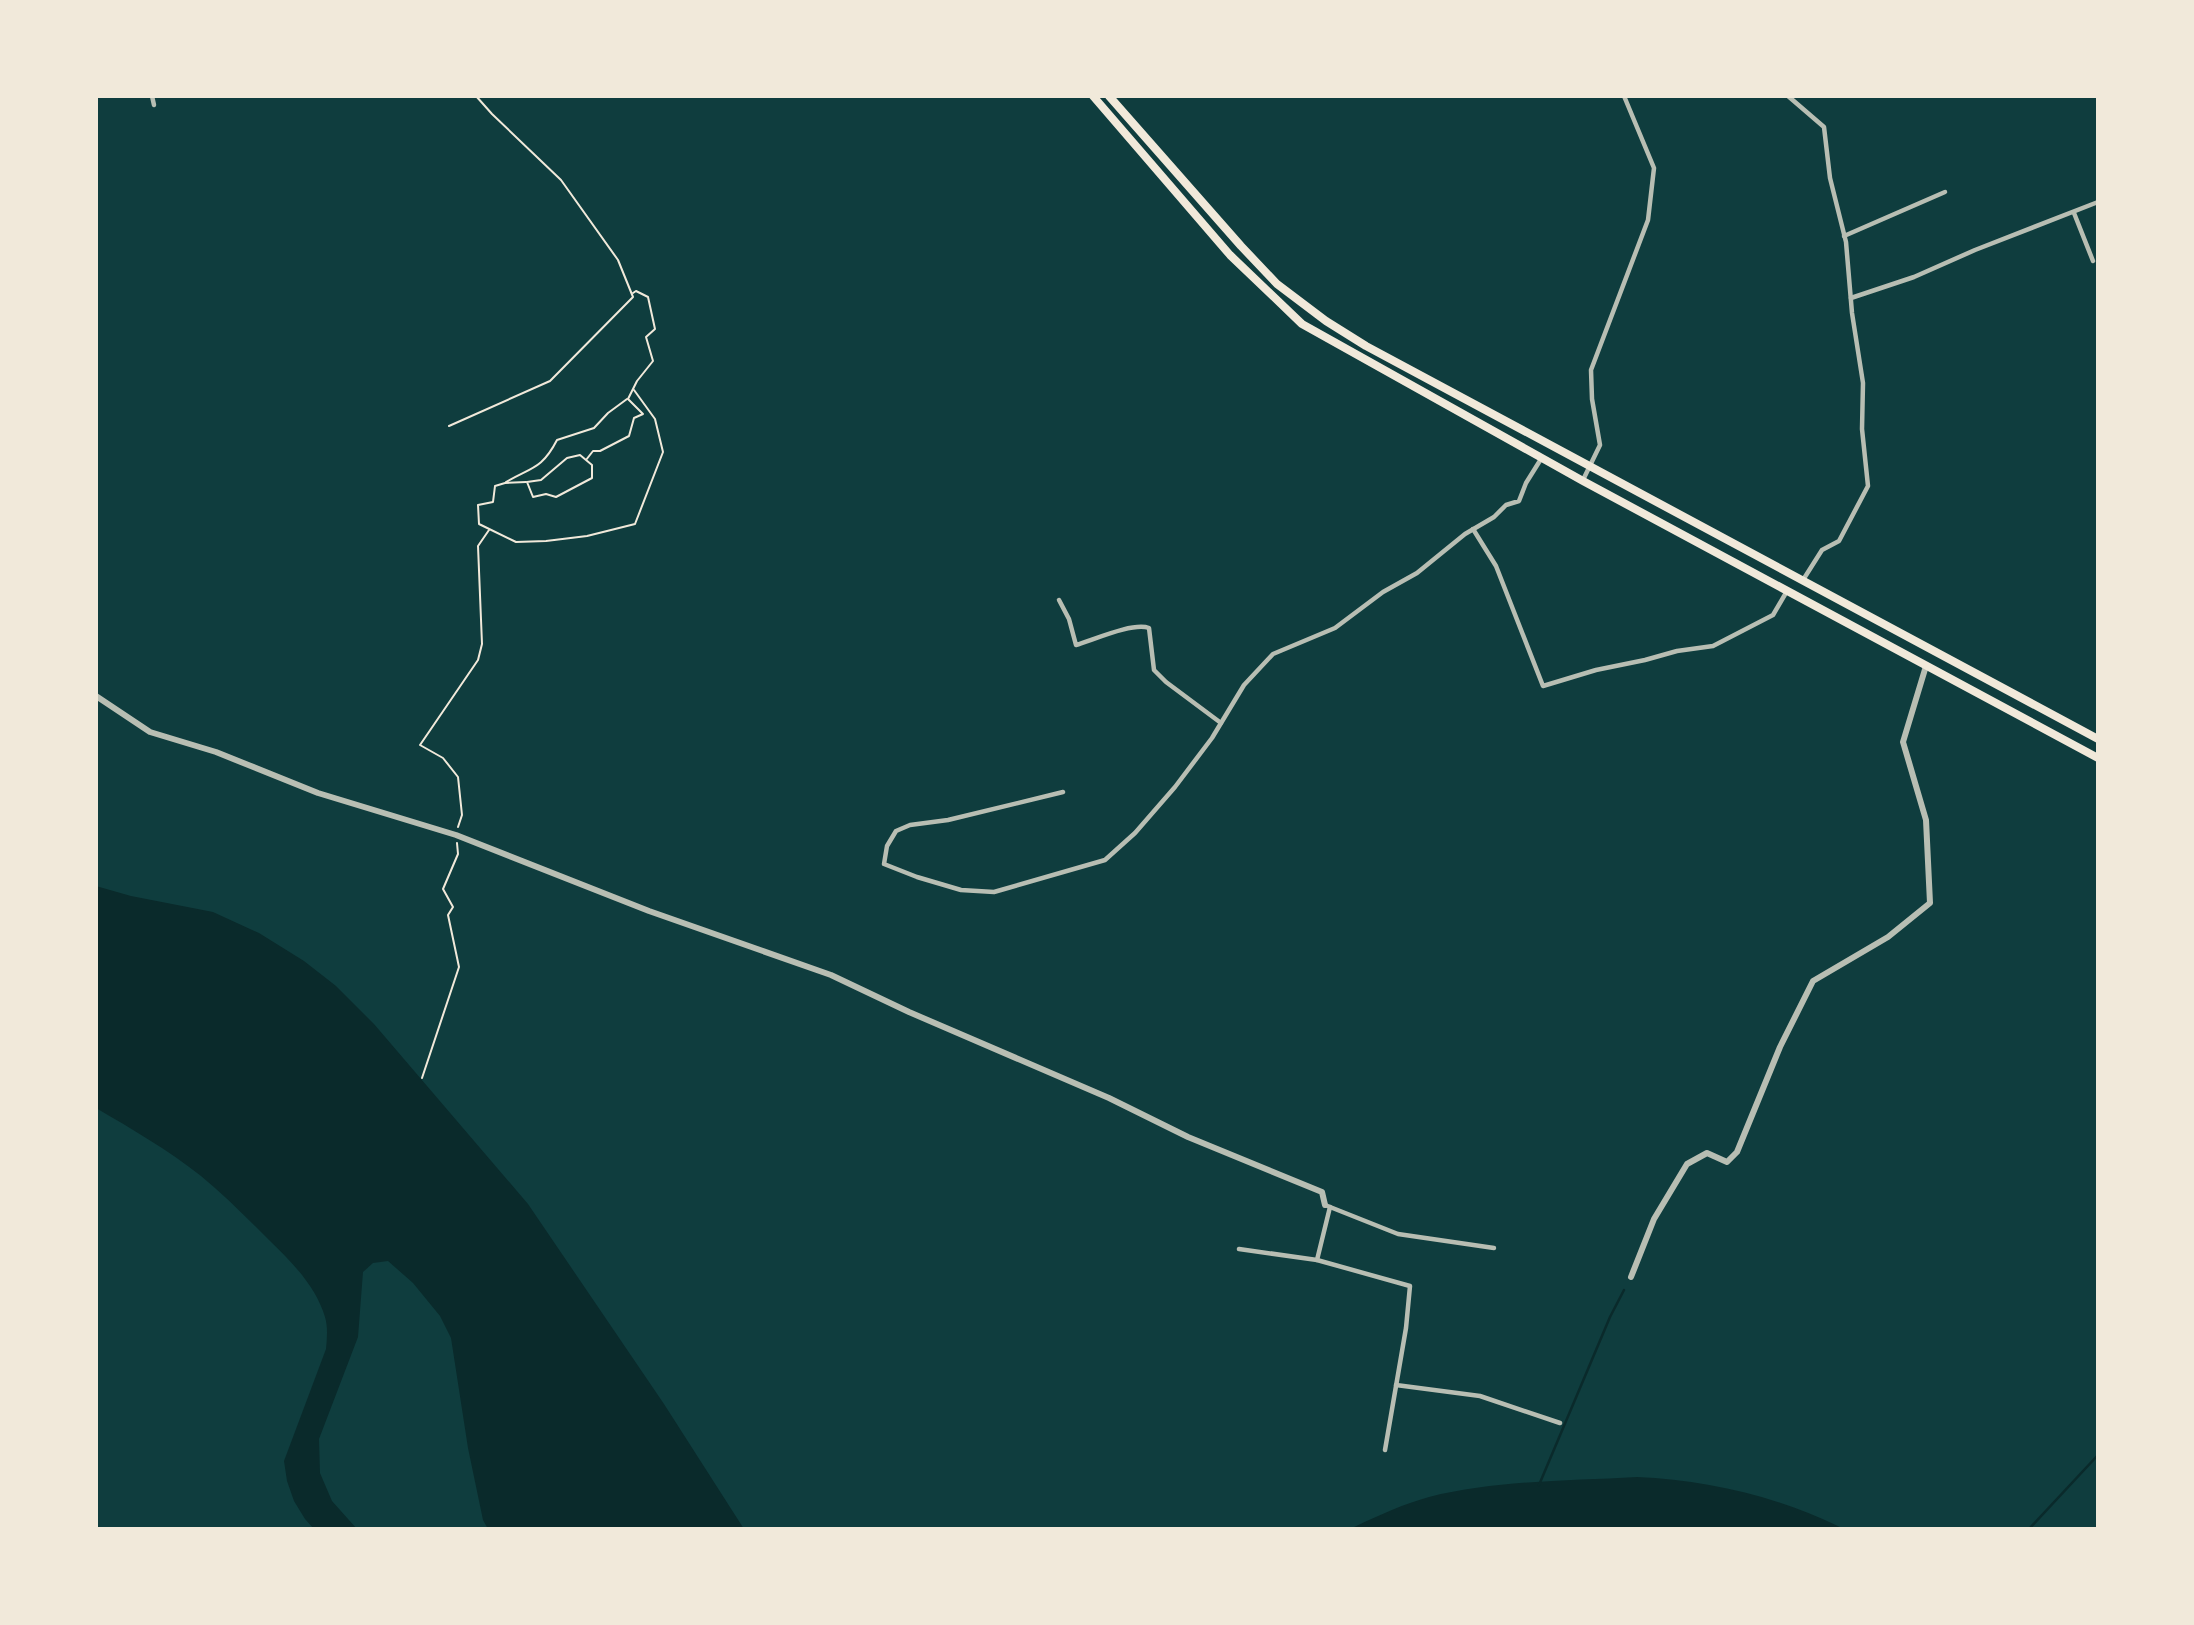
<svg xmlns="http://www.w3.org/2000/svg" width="2194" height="1625" font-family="Poppins,sans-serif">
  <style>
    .water { fill: #0a2a2b }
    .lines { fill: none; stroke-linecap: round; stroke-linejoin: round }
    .stream { stroke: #0a2a2b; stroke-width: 2.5 }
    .path { stroke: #f1e9da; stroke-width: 2 }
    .minor { stroke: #b8beb3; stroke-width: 4.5 }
    .tertiary { stroke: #b8beb3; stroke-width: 6 }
    .trunk { stroke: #f1e9da; stroke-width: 8 }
  </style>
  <rect width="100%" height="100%" fill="#0f3d3e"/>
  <g class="water">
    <path d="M 96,886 L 131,896 L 213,912 L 259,933 L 304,961 L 336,986 L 374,1024 L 528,1204 L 664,1404 L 744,1529 L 488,1529 L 483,1520 L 468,1448 L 451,1338 L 440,1316 L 413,1283 L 388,1261 L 373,1263 L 363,1272 L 358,1337 L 319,1439 L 320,1473 L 332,1501 L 357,1529 L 314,1529 L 305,1519 L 294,1501 L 287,1481 L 284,1461 L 326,1349 C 327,1338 328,1327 325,1317 C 316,1286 290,1260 268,1239 C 246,1217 224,1195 201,1176 C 168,1150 132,1129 96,1108 Z"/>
    <path d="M 1637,1477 C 1708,1480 1780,1497 1844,1529 L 1350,1529 C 1375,1517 1403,1504 1429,1497 C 1496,1480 1568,1481 1637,1477 Z"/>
  </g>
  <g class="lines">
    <g class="stream">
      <path d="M 1539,1485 L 1610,1317 L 1624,1290"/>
      <path d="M 2029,1529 L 2098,1455"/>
    </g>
    <g class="path">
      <path d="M 449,426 L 550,381 L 633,297 L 618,260 L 561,180 L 492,114 L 476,96"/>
      <path d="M 586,460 L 592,465 L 592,478 L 556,497 L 546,494 L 533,497 L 527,482 L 541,480 L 567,458 L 580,455 L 586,460 L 593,451 L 600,451 L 629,436 L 634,418 L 643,414 L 628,399 L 637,381 L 653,361 L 646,337 L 655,329 L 648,297 L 636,291 L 633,293"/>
      <path d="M 506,482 C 532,467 542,469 557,440 L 594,428 L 608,413 L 627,399"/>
      <path d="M 526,482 L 505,483 L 495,486 L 493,502 L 478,505 L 479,524 L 516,542 L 546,541 L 587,536 L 635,524 L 663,452 L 655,419 L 634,390"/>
      <path d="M 458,827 L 462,815 L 458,777 L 443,758 L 420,745 L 478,660 L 482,644 L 478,546 L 489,530"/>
      <path d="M 422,1078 L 459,967 L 448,915 L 453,907 L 443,889 L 458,854 L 457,843"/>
    </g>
    <g class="minor">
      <path d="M 152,96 L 154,105"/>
      <path d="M 1788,96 L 1824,127 L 1830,178 L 1846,242 L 1852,313 L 1863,383 L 1862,429 L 1868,486 L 1839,541 L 1822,550 L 1803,580"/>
      <path d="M 2074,213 L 2093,261"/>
      <path d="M 1844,236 L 1945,192"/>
      <path d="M 1851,298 L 1914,277 L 1975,250 L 2098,202"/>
      <path d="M 1583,480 L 1600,445 L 1592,399 L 1591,370 L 1648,220 L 1654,168 L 1624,96"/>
      <path d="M 1473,529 L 1496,566 L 1543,686 L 1596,670 L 1645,660 L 1677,651 L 1713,646 L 1773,615 L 1787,591"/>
      <path d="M 1059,600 L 1069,619 L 1076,645 C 1093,640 1133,622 1149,628 L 1154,670 L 1166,682 L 1221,723"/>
      <path d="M 1063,792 L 948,820 L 910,825 L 896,831 L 887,846 L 884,864 L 917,877 L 961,890 L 994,892 L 1105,860 L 1135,833 L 1175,787 L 1212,738 L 1244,685 L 1273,654 L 1335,628 L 1383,592 L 1417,573 L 1465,534 L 1494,517 L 1506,505 L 1519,501 L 1526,483 L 1541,459"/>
      <path d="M 1325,1205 L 1398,1234 L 1494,1248"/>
      <path d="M 1239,1249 L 1317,1260 L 1410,1286 L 1406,1328 L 1385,1450"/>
      <path d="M 1317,1260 L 1330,1207"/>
      <path d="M 1396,1385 L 1480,1396 L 1560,1423"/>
    </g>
    <g class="tertiary">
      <path d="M 96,696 L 150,732 L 216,752 L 318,793 L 456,835 L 649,911 L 831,975 L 909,1012 L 1109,1098 L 1188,1137 L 1322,1192 L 1325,1205"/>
      <path d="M 1631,1277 L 1654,1219 L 1687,1164 L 1707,1153 L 1727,1162 L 1737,1152 L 1780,1047 L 1813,981 L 1888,937 L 1930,903 L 1926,820 L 1903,742 L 1926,666"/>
    </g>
    <g class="trunk">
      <path d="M 1093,96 L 1230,255 L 1302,324 L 1583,481 L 2098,758"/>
      <path d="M 1109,96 L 1241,246 L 1277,284 L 1326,321 L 1366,346 L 2098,739"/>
    </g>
  </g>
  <rect width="2194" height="1625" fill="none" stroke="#f1e9da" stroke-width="196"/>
</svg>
